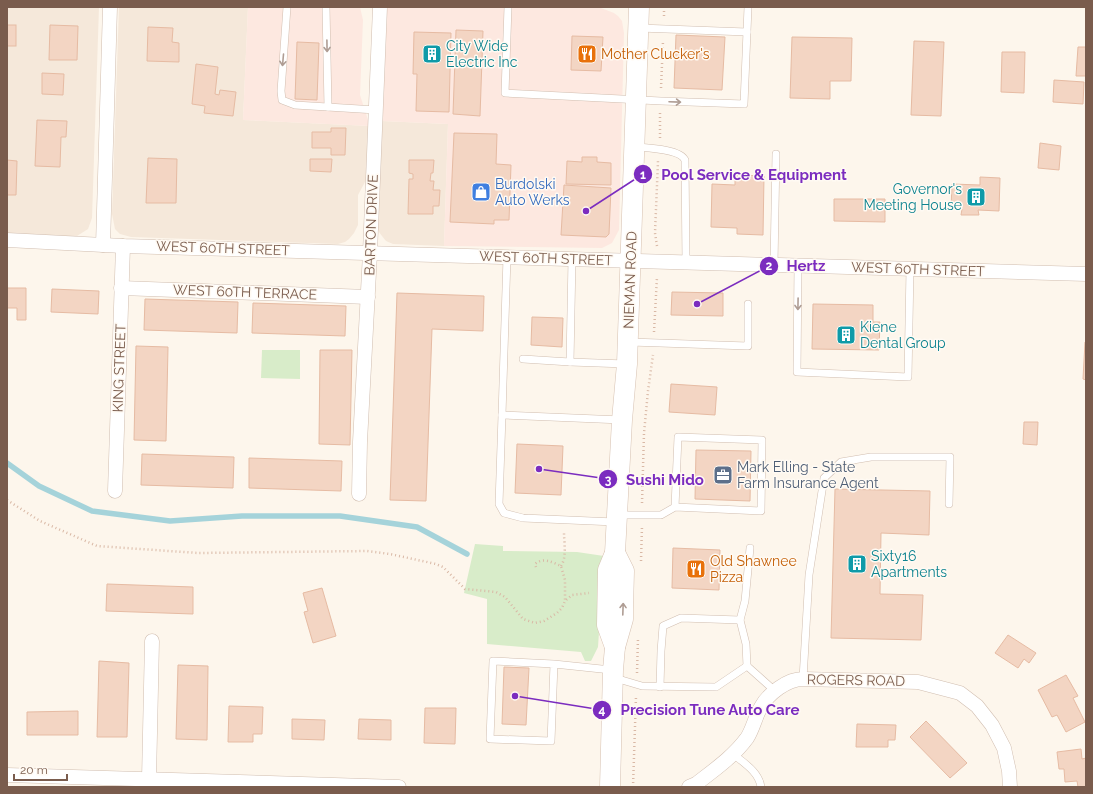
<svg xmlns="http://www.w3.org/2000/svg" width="1093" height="794" font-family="Raleway,sans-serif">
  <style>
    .residential { fill: #f5e8da }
    .commercial { fill: #fde8e0 }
    .green { fill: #d8ecc9 }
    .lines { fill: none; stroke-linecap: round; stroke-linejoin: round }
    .stream { stroke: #a5d3da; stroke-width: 5.5 }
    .building { fill: #f3d5c3; stroke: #e6bba3 }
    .service-casing { stroke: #d1beb0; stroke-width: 8 }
    .minor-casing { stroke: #d1beb0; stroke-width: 15 }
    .secondary-casing { stroke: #d6c0b0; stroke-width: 21 }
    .path { stroke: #d9b8a5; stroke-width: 2.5; stroke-dasharray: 1 3; stroke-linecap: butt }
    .service { stroke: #fff; stroke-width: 7 }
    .minor { stroke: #fff; stroke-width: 14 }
    .secondary { stroke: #fff; stroke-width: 20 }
    .oneway { stroke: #af9d94 }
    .labels { text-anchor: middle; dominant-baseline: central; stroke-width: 3; stroke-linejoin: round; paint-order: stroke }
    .culture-label { font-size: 14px; fill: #0d838f; stroke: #fffaf3; text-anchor: start }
    .food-label { font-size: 14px; fill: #c56008; stroke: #fffaf3; text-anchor: start }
    .shop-label { font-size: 14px; fill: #366cbe; stroke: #fffaf3; text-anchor: start }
    .street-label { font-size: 14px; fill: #7a5c4d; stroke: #fffaf3 }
    .service-label { font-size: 14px; fill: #4e5e75; stroke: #fffaf3; text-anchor: start }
    .leader { fill: none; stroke: #7b2cbf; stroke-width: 1.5 }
    .callout-dot { fill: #7b2cbf; stroke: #fffaf3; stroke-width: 1.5 }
    .mark-label { font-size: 12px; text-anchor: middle; font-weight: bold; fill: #fff }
    .callout-label { font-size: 15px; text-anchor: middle; font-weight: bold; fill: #7b2cbf; stroke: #fffaf3; stroke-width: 3; stroke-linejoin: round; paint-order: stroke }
  </style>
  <rect width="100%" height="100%" fill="#fdf6ec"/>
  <g class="residential">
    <path d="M 7,7 L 99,7 L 92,218 L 88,229 L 77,236 L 71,237 L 7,234 Z"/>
    <path d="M 119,7 L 248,7 L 243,120 L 370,126 L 367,174 L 365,182 L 358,195 L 358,225 L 354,233 L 349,239 L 345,242 L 338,244 L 131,237 L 120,234 L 115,229 L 112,214 Z"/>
    <path d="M 382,121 L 448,124 L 444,246 L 393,244 L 386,241 L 382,236 L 379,232 L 377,226 Z"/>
  </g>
  <g class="commercial">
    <path d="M 248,7 L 360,7 L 363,20 L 360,95 L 370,126 L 243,120 Z"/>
    <path d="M 389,7 L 575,7 L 601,8 L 614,13 L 618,16 L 622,21 L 624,33 L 619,230 L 612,243 L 602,248 L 444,246 L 448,124 L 382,121 L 387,10 Z"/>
  </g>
  <g class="green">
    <path d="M 262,350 L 300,350 L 300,379 L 261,378 Z"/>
    <path d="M 475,544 L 503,546 L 503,551 L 577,552 L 604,556 L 598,647 L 591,661 L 585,661 L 581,652 L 487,644 L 487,599 L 464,593 Z"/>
  </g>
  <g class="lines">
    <path class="stream" d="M 7,463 L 39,486 L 92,511 L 170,521 L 242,516 L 340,516 L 417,527 L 467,554"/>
  </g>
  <g class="building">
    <rect x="7" y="25" width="9" height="21"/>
    <path d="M 50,25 L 78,26 L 77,60 L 49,60 Z"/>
    <path d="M 148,27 L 173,28 L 172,42 L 179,43 L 179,62 L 147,61 Z"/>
    <path d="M 456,30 L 483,31 L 480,116 L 453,114 Z"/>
    <path d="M 414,32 L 451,33 L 449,112 L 416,111 L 417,74 L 413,74 Z"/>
    <path d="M 676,35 L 725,37 L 722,90 L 674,88 Z"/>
    <path d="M 572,36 L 603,37 L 601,71 L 571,70 Z"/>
    <path d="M 792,37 L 852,38 L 851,81 L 830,81 L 830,99 L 790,98 Z"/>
    <path d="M 914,41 L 944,42 L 941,116 L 911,115 Z"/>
    <path d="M 297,42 L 319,43 L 317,100 L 295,99 Z"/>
    <path d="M 1078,47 L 1086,47 L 1086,76 L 1076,76 Z"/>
    <path d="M 1002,52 L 1025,52 L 1024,93 L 1001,92 Z"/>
    <path d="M 196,64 L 218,67 L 215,94 L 219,95 L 220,90 L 236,92 L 233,116 L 204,113 L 205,106 L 192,104 Z"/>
    <path d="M 42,73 L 64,74 L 63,95 L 42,94 Z"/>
    <path d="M 1054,80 L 1084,82 L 1083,104 L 1053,102 Z"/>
    <path d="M 37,120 L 67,121 L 66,137 L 61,137 L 60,167 L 35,166 Z"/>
    <path d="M 331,128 L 346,128 L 345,155 L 331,155 L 331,148 L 312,148 L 312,132 L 331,132 Z"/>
    <path d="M 454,133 L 497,134 L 496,164 L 511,165 L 509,220 L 494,220 L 494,224 L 450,222 Z"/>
    <path d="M 1040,143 L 1061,146 L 1059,170 L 1038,168 Z"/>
    <path d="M 582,157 L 597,157 L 597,162 L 611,163 L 611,185 L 566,184 L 567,161 L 582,162 Z"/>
    <path d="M 148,158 L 177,159 L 176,203 L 146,203 Z"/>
    <path d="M 310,159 L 332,159 L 331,172 L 310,171 Z"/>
    <path d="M 7,160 L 17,161 L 16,195 L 7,195 Z"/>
    <path d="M 409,160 L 434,160 L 433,173 L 431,173 L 430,181 L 434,181 L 433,190 L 440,190 L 439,206 L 433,206 L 433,214 L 408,214 L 409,179 L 413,179 L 413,174 L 409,173 Z"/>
    <path d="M 735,175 L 764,176 L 763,235 L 737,234 L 737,228 L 711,227 L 712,184 L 735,185 Z"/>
    <path d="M 980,177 L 1000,178 L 999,211 L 978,210 L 979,215 L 961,215 L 962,209 L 951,209 L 952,184 L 980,185 Z"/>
    <path d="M 564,185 L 611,188 L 609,234 L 606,237 L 561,235 Z"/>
    <path d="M 834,199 L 885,199 L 885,222 L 834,221 Z"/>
    <path d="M 7,288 L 26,288 L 26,320 L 17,320 L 17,308 L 7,308 Z"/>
    <path d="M 52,289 L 99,291 L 98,314 L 51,312 Z"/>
    <path d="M 672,292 L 723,293 L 723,316 L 671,315 Z"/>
    <path d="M 397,293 L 484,296 L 483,331 L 432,329 L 426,501 L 390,500 Z"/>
    <path d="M 145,299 L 238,302 L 237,333 L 144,330 Z"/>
    <path d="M 253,303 L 346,306 L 345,336 L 252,333 Z"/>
    <path d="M 813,304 L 873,305 L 873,322 L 880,322 L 879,350 L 812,349 Z"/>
    <path d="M 532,317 L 563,318 L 562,347 L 531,345 Z"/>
    <path d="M 1085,342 L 1086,343 L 1086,380 L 1083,379 Z"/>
    <path d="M 136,346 L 168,347 L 166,441 L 134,440 Z"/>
    <path d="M 320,350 L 352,350 L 350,445 L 319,444 Z"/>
    <path d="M 671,384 L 717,387 L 715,415 L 669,412 Z"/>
    <path d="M 1024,422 L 1038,422 L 1037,445 L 1023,444 Z"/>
    <path d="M 517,444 L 563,446 L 561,495 L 515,493 Z"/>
    <path d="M 696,450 L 751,451 L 750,501 L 695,499 Z"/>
    <path d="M 142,454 L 234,457 L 233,488 L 141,485 Z"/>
    <path d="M 249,458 L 342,461 L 341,491 L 249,488 Z"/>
    <path d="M 835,489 L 930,491 L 929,535 L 881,533 L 880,594 L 923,595 L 921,640 L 831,638 Z"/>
    <path d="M 673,548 L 720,550 L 719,590 L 672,588 Z"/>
    <path d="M 107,584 L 193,587 L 193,614 L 106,611 Z"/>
    <path d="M 322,588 L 336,636 L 313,643 L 304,612 L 308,611 L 303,593 Z"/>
    <path d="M 1008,635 L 1036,653 L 1029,663 L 1024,659 L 1018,668 L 995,653 Z"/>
    <path d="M 99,661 L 129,663 L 127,737 L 97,737 Z"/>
    <path d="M 178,665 L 208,666 L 207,740 L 176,739 Z"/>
    <path d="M 504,667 L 529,668 L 526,725 L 502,724 Z"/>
    <path d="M 1066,675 L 1078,696 L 1073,698 L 1085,722 L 1066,732 L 1057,715 L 1052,717 L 1038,690 Z"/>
    <path d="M 229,706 L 263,707 L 262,734 L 253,734 L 253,742 L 228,742 Z"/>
    <path d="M 425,708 L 456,708 L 455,744 L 424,743 Z"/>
    <path d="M 78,711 L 78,735 L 27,735 L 27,712 Z"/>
    <path d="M 292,719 L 325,720 L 324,740 L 292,739 Z"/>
    <path d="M 359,719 L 391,720 L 391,740 L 358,739 Z"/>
    <path d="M 926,721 L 967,763 L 950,778 L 910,737 Z"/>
    <path d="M 857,724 L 896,725 L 895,740 L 888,740 L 888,747 L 856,747 Z"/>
    <path d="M 1081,749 L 1082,759 L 1086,758 L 1086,787 L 1078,787 L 1077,781 L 1065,782 L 1064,769 L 1059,769 L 1057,752 Z"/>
  </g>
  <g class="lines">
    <defs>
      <g id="service">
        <path d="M 287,7 L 281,91 L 282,100 L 295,105 L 376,110"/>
        <path d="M 326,7 L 328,107"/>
        <path d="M 508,7 L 505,93 L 661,101 L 744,104 L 748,7"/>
        <path d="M 639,28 L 747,32"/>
        <path d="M 636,147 C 648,148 680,149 685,160 L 686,262"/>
        <path d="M 507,257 L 502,415 L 622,420"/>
        <path d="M 572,259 L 570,362 L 626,364"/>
        <path d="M 774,265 L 776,154"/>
        <path d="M 798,265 L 797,372 L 908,377 L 910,269"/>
        <path d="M 630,342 L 748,346 L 748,304"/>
        <path d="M 523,359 L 570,362"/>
        <path d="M 502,415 L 499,504 L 504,513 L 523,518 L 615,522"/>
        <path d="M 618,515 L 661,515 L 675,507 L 761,511 L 762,440 L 678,437 L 675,507"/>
        <path d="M 554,664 L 493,661 L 490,739 L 551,741 L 554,664 L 611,670"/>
        <path d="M 747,666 L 746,644 L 740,620 L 745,601 L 750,548"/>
        <path d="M 615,678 L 642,686 L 716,687 L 747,666 L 775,691"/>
        <path d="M 803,679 L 809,575 L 824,478 L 841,462 L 871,457 L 950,457 L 949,504"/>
        <path d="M 660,687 L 661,651 L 663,626 L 681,618 L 740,620"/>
        <path d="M 733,754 C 744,763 759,772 761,787"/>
      </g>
      <g id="minor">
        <path d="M 7,240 L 123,246 L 1086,274"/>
        <path d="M 103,245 L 110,7"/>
        <path d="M 121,288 L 368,297"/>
        <path d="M 115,491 L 123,246"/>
        <path d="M 359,494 L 360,442 L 370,253 L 380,7"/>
        <path d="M 7,775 L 399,787"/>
        <path d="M 149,779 L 152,641"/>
        <path d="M 689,787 L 696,784 C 714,770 733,757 747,738 C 753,729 755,717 761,707 C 768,694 787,679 803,679 L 918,682 L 960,693 L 977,706 L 992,725 L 1004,748 L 1009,771 L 1010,787"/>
      </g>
      <g id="secondary">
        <path d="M 615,647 L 607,625 L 608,570 L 615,553 L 622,420 L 627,364 L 639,7"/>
        <path d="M 610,787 L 613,670 L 615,647 L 623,619 L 623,609 L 624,571 L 615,553"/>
      </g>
    </defs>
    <use href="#service" class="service-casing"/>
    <use href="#minor" class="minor-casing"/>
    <use href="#secondary" class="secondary-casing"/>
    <g class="path">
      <path d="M 664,16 L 664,7"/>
      <path d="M 661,88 L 663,41"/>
      <path d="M 660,138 L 660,113"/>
      <path d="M 657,246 L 655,233 L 658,161"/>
      <path d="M 654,332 L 657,277"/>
      <path d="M 7,500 L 40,521 L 97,546 L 198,553 L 367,551 L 390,554 L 436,564 L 443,567 L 465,589 L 496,592 L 505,597 L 523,619 L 535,623 L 544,621 L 557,613 L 562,608 L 565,601 L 572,595 L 589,593"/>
      <path d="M 642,503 L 644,433 L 648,391 L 653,355"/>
      <path d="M 641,561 L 642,526"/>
      <path d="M 561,566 C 567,557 564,543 564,532"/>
      <path d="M 536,567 L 535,564 C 543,557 552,562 561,566 L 565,580 L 565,601"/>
      <path d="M 637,673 L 638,638"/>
      <path d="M 633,787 L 636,696"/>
    </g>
    <use href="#service" class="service"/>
    <use href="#minor" class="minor"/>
    <use href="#secondary" class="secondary"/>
  </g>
  <defs><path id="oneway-shaft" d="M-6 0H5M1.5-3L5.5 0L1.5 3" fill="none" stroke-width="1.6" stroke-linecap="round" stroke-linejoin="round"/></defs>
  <g class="oneway">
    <use href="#oneway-shaft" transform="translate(327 46) rotate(89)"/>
    <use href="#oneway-shaft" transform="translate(283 60) rotate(95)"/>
    <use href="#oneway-shaft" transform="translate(675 102) rotate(2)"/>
    <use href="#oneway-shaft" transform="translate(798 304) rotate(91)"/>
    <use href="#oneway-shaft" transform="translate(623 609) rotate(-88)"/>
  </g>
  <defs>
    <symbol id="building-square" viewBox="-11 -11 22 22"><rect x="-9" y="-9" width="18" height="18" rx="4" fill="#0f9aa8" stroke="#fffaf3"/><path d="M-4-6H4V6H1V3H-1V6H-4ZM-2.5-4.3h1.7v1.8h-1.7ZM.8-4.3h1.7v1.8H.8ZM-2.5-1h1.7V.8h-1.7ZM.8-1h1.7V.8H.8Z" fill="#fff"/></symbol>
    <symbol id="restaurant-square" viewBox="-11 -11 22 22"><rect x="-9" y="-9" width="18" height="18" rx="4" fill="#e8710a" stroke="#fffaf3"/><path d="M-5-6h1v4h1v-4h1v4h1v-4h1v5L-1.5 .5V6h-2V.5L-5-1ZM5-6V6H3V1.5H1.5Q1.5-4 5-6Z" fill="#fff"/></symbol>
    <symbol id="shop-square" viewBox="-11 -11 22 22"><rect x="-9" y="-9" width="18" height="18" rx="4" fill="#3f7fe0" stroke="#fffaf3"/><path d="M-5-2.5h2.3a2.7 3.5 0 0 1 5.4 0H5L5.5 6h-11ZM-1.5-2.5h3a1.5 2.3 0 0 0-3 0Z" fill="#fff"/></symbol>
    <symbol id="office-square" viewBox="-11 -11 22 22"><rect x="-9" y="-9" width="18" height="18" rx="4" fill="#5c6f8a" stroke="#fffaf3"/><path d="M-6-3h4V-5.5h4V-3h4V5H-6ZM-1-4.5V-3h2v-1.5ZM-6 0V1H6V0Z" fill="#fff"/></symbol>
  </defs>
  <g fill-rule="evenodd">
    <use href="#building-square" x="421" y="43" width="22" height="22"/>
    <use href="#restaurant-square" x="576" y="43" width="22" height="22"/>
    <use href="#shop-square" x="470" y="181" width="22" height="22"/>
    <use href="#building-square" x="965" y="186" width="22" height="22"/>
    <use href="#building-square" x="835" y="324" width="22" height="22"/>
    <use href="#office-square" x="712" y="464" width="22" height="22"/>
    <use href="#building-square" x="846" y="553" width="22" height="22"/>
    <use href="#restaurant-square" x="685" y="558" width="22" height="22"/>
  </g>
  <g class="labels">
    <g class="culture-label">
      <text x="446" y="46">City Wide<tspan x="446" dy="16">Electric Inc</tspan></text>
      <text x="962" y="189" text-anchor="end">Governor's<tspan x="962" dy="16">Meeting House</tspan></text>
      <text x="860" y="327">Kiene<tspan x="860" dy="16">Dental Group</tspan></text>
      <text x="871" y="556">Sixty16<tspan x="871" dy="16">Apartments</tspan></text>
    </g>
    <g class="food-label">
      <text x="601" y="54">Mother Clucker's</text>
      <text x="710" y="561">Old Shawnee<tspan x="710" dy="16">Pizza</tspan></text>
    </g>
    <g class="shop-label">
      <text x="495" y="184">Burdolski<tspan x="495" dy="16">Auto Werks</tspan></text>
    </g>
    <g class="street-label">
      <text transform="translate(371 225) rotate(-88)">BARTON DRIVE</text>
      <text transform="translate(223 248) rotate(2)">WEST 60TH STREET</text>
      <text transform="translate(546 258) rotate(2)">WEST 60TH STREET</text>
      <text transform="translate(918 269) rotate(2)">WEST 60TH STREET</text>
      <text transform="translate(630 280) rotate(-88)">NIEMAN ROAD</text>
      <text transform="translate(245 292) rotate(2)">WEST 60TH TERRACE</text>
      <text transform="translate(119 368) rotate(-88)">KING STREET</text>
      <text transform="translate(856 680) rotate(1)">ROGERS ROAD</text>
    </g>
    <g class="service-label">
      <text x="737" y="467">Mark Elling - State<tspan x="737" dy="16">Farm Insurance Agent</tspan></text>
    </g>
  </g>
  <path class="leader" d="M586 211L643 174M697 304L769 266M539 469L608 479M515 696L602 710"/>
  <g class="callout-dot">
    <circle cx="586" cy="211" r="4"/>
    <circle cx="697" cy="304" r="4"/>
    <circle cx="539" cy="469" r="4"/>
    <circle cx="515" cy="696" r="4"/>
    <circle cx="643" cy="174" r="10"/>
    <circle cx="769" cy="266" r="10"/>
    <circle cx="608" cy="479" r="10"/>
    <circle cx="602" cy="710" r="10"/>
  </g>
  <g class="mark-label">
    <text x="643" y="179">1</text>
    <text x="769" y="270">2</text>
    <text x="608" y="484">3</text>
    <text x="602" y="714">4</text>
  </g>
  <g class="callout-label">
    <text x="754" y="180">Pool Service &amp; Equipment</text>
    <text x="806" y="271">Hertz</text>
    <text x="665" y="485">Sushi Mido</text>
    <text x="710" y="715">Precision Tune Auto Care</text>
  </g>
  <rect width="1093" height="794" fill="none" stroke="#7a5c4d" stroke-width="16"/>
  <path d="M14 774v6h53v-6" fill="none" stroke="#7a5c4d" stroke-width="2"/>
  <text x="20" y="774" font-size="12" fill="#7a5c4d" stroke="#fffaf3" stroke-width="3" paint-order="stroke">20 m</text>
</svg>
